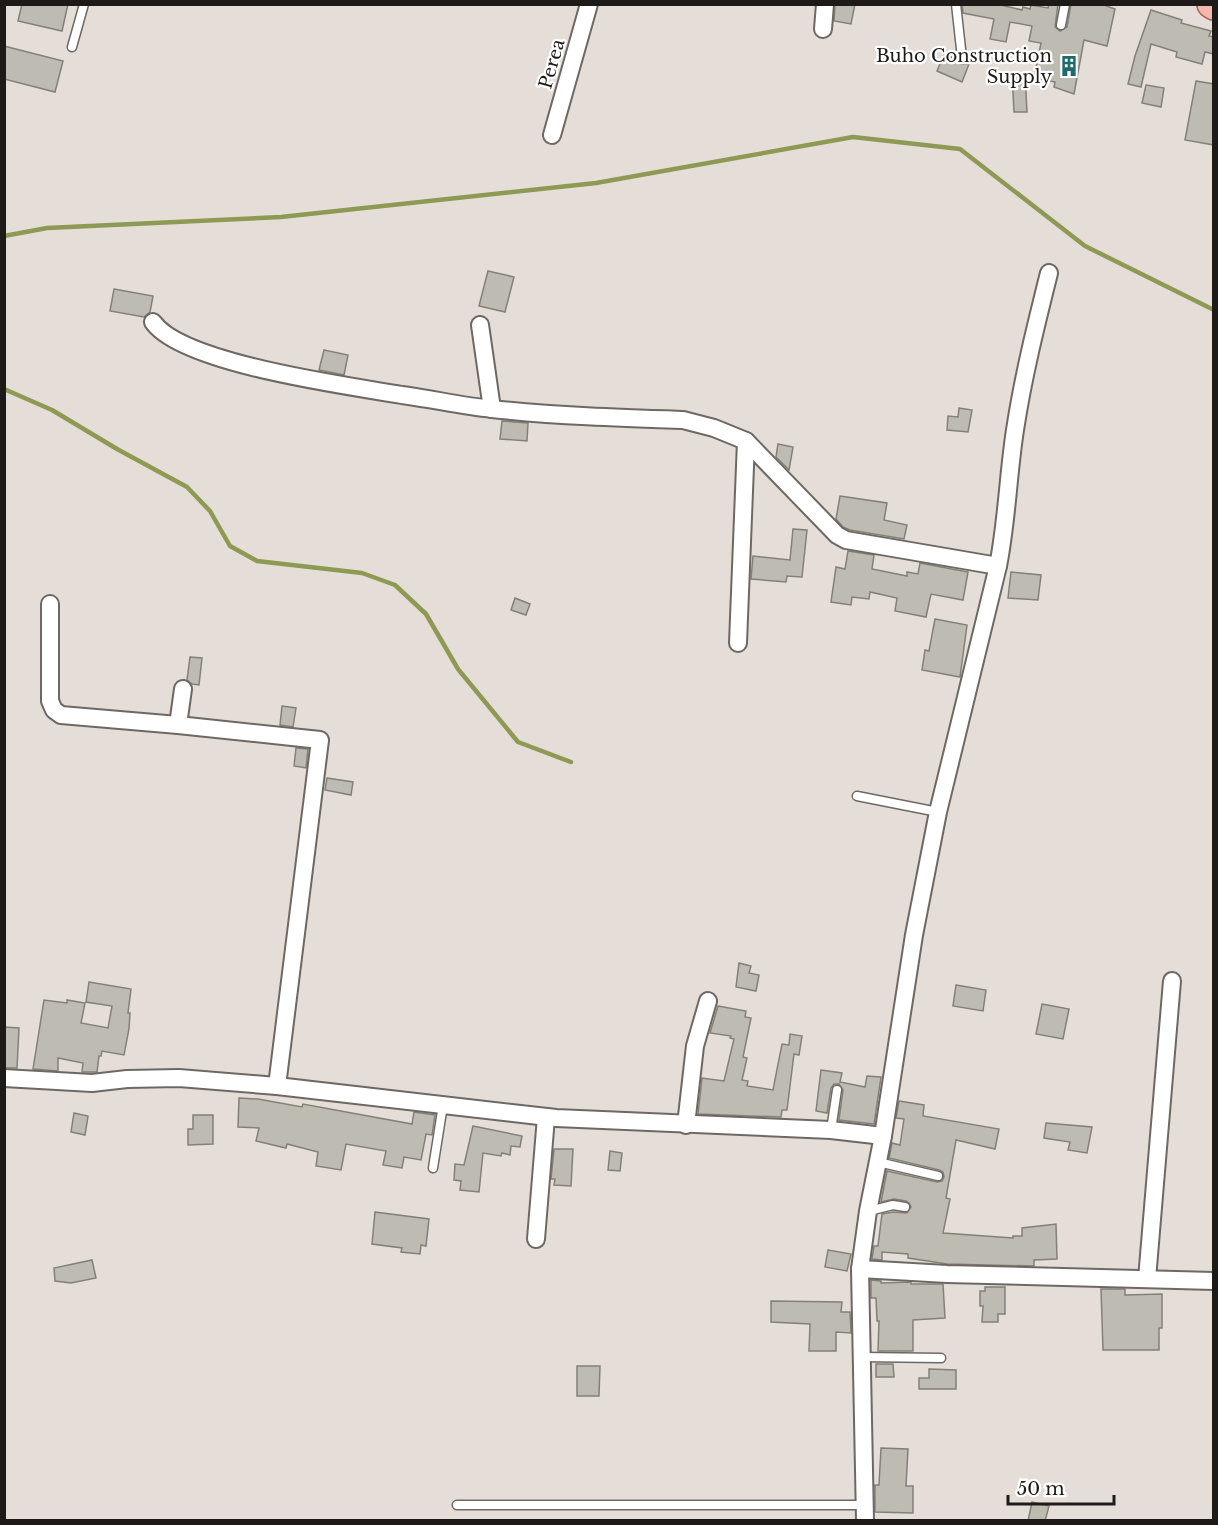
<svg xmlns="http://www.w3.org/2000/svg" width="1218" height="1525" font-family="'Libre Baskerville',serif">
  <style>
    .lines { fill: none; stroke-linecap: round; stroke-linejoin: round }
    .stream { stroke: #8e9953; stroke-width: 4.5 }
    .building { fill: #bebbb3; stroke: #838079; stroke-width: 1.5 }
    .lane-casing { stroke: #6e6863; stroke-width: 11 }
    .street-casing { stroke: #6e6863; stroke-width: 20 }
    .primary-casing { stroke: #a66054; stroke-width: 30 }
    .lane { stroke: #fff; stroke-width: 8 }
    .street { stroke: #fff; stroke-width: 16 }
    .primary { stroke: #f5b6ac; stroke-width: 27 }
    .labels { text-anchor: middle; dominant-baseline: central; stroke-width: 4.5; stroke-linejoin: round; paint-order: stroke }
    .poi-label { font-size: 18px; fill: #1d1a18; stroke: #fff; text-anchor: end }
    .street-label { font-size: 18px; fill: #1d1a18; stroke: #fff }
  </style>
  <rect width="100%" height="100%" fill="#e5ded8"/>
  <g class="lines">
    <g class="stream">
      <path d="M 4,236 L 47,228 L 281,217 L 596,183 L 853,137 L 960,149 L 1085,246 L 1214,310"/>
      <path d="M 4,389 L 52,410 L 117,449 L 187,487 L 210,511 L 230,546 L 257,561 L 362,573 L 395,585 L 426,614 L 458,669 L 518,742 L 571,762"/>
    </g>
  </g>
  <g class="building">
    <path d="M 22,4 L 68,4 L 62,31 L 18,21 Z"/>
    <path d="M 835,4 L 855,4 L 851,24 L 834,21 Z"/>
    <path d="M 962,4 L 996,4 L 1022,10 L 1023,7 L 1030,9 L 1031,5 L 1048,8 L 1049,4 L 1058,4 L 1055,27 L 1060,31 L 1067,27 L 1071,4 L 1101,4 L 1115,9 L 1107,46 L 1084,40 L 1074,94 L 1054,87 L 1055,82 L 1034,78 L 1041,43 L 1029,41 L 1032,26 L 1010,22 L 1006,42 L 990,39 L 994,19 L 963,13 Z"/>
    <path d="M 1151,10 L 1182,20 L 1181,23 L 1211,31 L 1209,36 L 1214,37 L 1214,54 L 1205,52 L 1202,64 L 1176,57 L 1177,52 L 1151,44 L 1141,87 L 1128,84 L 1135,56 Z"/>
    <path d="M 4,46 L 63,61 L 55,92 L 4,79 Z"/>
    <path d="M 944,54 L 956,59 L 960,64 L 969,64 L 962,82 L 937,71 Z"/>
    <path d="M 1012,73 L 1025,73 L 1027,112 L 1014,112 Z"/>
    <path d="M 1196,81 L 1214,84 L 1214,145 L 1185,140 Z"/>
    <path d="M 1146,85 L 1164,88 L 1161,107 L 1142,103 Z"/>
    <path d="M 488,271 L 514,277 L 505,312 L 479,306 Z"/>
    <path d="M 114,289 L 153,296 L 150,312 L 144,317 L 110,311 Z"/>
    <path d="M 324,350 L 348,355 L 344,375 L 319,370 Z"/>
    <path d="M 959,408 L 972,410 L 968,432 L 947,430 L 948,416 L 958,417 Z"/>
    <path d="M 502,421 L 528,423 L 527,441 L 500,439 Z"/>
    <path d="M 778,444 L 793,447 L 789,470 L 776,457 Z"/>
    <path d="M 840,496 L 887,503 L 884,520 L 907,525 L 904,539 L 850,530 L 843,527 L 836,519 Z"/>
    <path d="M 793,529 L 807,530 L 802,577 L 787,576 L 786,582 L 751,579 L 753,556 L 790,560 Z"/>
    <path d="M 848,551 L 874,555 L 872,569 L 907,576 L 907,572 L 918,574 L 920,563 L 968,572 L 963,600 L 931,594 L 926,617 L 895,611 L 897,598 L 870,592 L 869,599 L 852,597 L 851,605 L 831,602 L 836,567 L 845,569 Z"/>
    <path d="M 1011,572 L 1041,575 L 1038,600 L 1008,598 Z"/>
    <path d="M 515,598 L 530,604 L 526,615 L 511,610 Z"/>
    <path d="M 935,619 L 967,625 L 960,677 L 922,670 L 925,650 L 929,651 Z"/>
    <path d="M 190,657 L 202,658 L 199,685 L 192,684 L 187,680 Z"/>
    <path d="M 282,706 L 296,708 L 293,727 L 280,725 Z"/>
    <path d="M 296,748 L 308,749 L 306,768 L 294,766 Z"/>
    <path d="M 327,778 L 353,782 L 351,795 L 325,790 Z"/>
    <path d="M 739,963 L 751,966 L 749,973 L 759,975 L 756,991 L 736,987 Z"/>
    <path d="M 89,982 L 131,989 L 128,1013 L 130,1013 L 129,1029 L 124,1055 L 102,1051 L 101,1056 L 99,1056 L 97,1072 L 82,1072 L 83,1063 L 58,1058 L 58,1071 L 33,1069 L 44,1000 L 67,1003 L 67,1000 L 85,1003 L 81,1023 L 108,1028 L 112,1006 L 86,1002 Z"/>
    <path d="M 956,985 L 986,990 L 983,1011 L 953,1006 Z"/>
    <path d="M 1042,1004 L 1069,1009 L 1063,1039 L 1036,1034 Z"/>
    <path d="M 718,1006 L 746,1011 L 745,1017 L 751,1018 L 743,1057 L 747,1058 L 742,1080 L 748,1081 L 747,1086 L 773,1090 L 782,1044 L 789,1045 L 790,1034 L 802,1036 L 799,1055 L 794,1054 L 787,1110 L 782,1110 L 781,1117 L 698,1114 L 702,1078 L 724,1081 L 734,1039 L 730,1038 L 731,1036 L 710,1033 Z"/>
    <path d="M 4,1027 L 19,1028 L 17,1068 L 4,1068 Z"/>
    <path d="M 821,1070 L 842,1073 L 840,1082 L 865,1087 L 867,1076 L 881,1077 L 874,1124 L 839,1120 L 843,1090 L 839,1084 L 834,1084 L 831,1088 L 827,1113 L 816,1111 Z"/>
    <path d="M 239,1098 L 258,1099 L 302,1107 L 303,1104 L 412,1124 L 414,1112 L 435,1115 L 432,1135 L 426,1134 L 421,1160 L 404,1157 L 402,1168 L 383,1165 L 386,1151 L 346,1144 L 341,1170 L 316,1166 L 318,1152 L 287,1144 L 286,1148 L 256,1141 L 259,1128 L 238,1127 Z"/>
    <path d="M 899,1101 L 924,1105 L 923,1116 L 999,1129 L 995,1149 L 956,1140 L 946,1198 L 950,1199 L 943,1233 L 1013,1238 L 1013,1236 L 1022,1236 L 1022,1228 L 1056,1224 L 1057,1259 L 1034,1260 L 1034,1266 L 947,1264 L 908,1258 L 908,1254 L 882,1252 L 882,1260 L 872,1259 L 874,1246 L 878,1246 L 882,1214 L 893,1212 L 907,1213 L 911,1207 L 909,1203 L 906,1201 L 894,1199 L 881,1202 L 887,1171 L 937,1182 L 942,1181 L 944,1177 L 943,1172 L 939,1170 L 889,1158 L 892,1143 L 900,1145 L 904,1119 L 896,1118 Z"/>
    <path d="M 74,1113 L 88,1116 L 85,1135 L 71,1132 Z"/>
    <path d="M 193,1115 L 213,1115 L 213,1144 L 188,1145 L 188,1129 L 193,1129 Z"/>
    <path d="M 1046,1123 L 1092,1127 L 1087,1153 L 1068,1150 L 1070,1142 L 1044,1138 Z"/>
    <path d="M 473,1126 L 522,1136 L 520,1147 L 511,1146 L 510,1155 L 502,1153 L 501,1156 L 483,1153 L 479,1192 L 460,1190 L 461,1181 L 454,1180 L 455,1164 L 464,1165 Z"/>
    <path d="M 554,1149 L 573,1149 L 571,1186 L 554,1185 L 555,1179 L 551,1179 Z"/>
    <path d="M 610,1151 L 622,1153 L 620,1171 L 608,1170 Z"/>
    <path d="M 375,1212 L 429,1219 L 426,1246 L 421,1245 L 420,1254 L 401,1252 L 402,1248 L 372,1244 Z"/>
    <path d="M 828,1250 L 851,1254 L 847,1271 L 825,1267 Z"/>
    <path d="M 92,1260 L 96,1278 L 71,1283 L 55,1281 L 54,1268 Z"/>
    <path d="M 871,1280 L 881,1281 L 881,1283 L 911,1282 L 911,1284 L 943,1284 L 945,1318 L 913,1320 L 913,1351 L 878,1351 L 879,1321 L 877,1321 L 876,1298 L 871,1298 Z"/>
    <path d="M 985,1287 L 1005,1287 L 1005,1314 L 998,1314 L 998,1322 L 982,1322 L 983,1306 L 980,1306 L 980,1291 L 985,1291 Z"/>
    <path d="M 1101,1289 L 1125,1289 L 1125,1295 L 1162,1294 L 1162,1328 L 1159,1328 L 1159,1350 L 1103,1350 Z"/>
    <path d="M 771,1301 L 842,1302 L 841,1312 L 850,1312 L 851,1333 L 836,1332 L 836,1351 L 809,1351 L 810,1324 L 771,1322 Z"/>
    <path d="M 876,1364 L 893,1364 L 894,1377 L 876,1377 Z"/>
    <path d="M 577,1366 L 600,1366 L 599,1396 L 577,1396 Z"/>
    <path d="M 929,1369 L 956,1370 L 956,1389 L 919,1389 L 919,1378 L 929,1378 Z"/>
    <path d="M 881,1448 L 908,1449 L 906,1486 L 913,1486 L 913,1513 L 875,1512 L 875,1485 L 879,1485 Z"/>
    <path d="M 1032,1502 L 1049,1506 L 1045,1521 L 1028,1521 Z"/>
  </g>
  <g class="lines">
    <defs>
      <g id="lane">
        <path d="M 956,4 L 962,58"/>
        <path d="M 1061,25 L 1065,4"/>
        <path d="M 72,47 L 84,4"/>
        <path d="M 857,796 L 938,812"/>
        <path d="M 831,1130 L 837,1090"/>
        <path d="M 878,1162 L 938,1176"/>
        <path d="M 433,1168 L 443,1105"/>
        <path d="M 869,1211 L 893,1205 L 905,1207"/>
        <path d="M 861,1357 L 941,1358"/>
        <path d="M 457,1505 L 864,1505"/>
      </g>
      <g id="street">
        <path d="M 823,29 L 825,4"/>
        <path d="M 552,135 L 589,4"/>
        <path d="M 153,322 C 182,364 350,386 402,395 C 432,399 462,406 492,409 C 556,416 620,418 683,420 L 714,428 L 746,441 L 837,535 L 846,540 L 998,566"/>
        <path d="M 480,325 L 492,409"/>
        <path d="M 50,604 L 50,701 L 54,710 L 61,715 L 178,725"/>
        <path d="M 738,643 L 746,441"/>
        <path d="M 183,689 L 178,725 L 320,740 L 277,1086"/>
        <path d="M 4,1078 L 92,1083 L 127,1079 L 179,1078 L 277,1086 L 556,1118 L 831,1130 L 883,1136"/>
        <path d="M 686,1125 L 695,1046 L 708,1001"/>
        <path d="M 536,1239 L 546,1117"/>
        <path d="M 860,1269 L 947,1274 L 1214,1281"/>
        <path d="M 1147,1279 L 1172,981"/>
        <path d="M 865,1520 L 860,1269 L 868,1211 L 883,1136 L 914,935 L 938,812 L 998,566 C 1007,521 1008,475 1015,430 C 1023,377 1036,325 1049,273"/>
      </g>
      <path id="primary" d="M 1211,4 L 1214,6"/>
    </defs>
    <use href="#lane" class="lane-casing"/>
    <use href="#street" class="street-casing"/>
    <use href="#primary" class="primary-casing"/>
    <use href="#lane" class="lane"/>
    <use href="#street" class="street"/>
    <use href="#primary" class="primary"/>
  </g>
  <defs>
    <symbol id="building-bare" viewBox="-9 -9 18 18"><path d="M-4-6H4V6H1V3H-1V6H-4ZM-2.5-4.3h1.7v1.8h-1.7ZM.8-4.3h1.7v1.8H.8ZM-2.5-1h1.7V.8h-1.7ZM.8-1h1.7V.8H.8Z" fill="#1d6a6f" stroke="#fff" stroke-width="2.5" paint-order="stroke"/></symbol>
  </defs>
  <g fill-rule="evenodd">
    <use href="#building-bare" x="1054" y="51" width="30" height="30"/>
  </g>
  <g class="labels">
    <g class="poi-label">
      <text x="1052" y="56">Buho Construction<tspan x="1052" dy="21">Supply</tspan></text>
    </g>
    <g class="street-label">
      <text transform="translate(552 64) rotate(-74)">Perea</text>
    </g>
  </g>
  <rect width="1218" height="1525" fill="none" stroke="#1d1a18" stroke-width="12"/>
  <path d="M1008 1495v9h106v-9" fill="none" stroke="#1d1a18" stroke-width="3"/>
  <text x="1017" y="1495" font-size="18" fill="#1d1a18" stroke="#ffffff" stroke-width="4.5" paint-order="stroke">50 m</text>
</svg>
